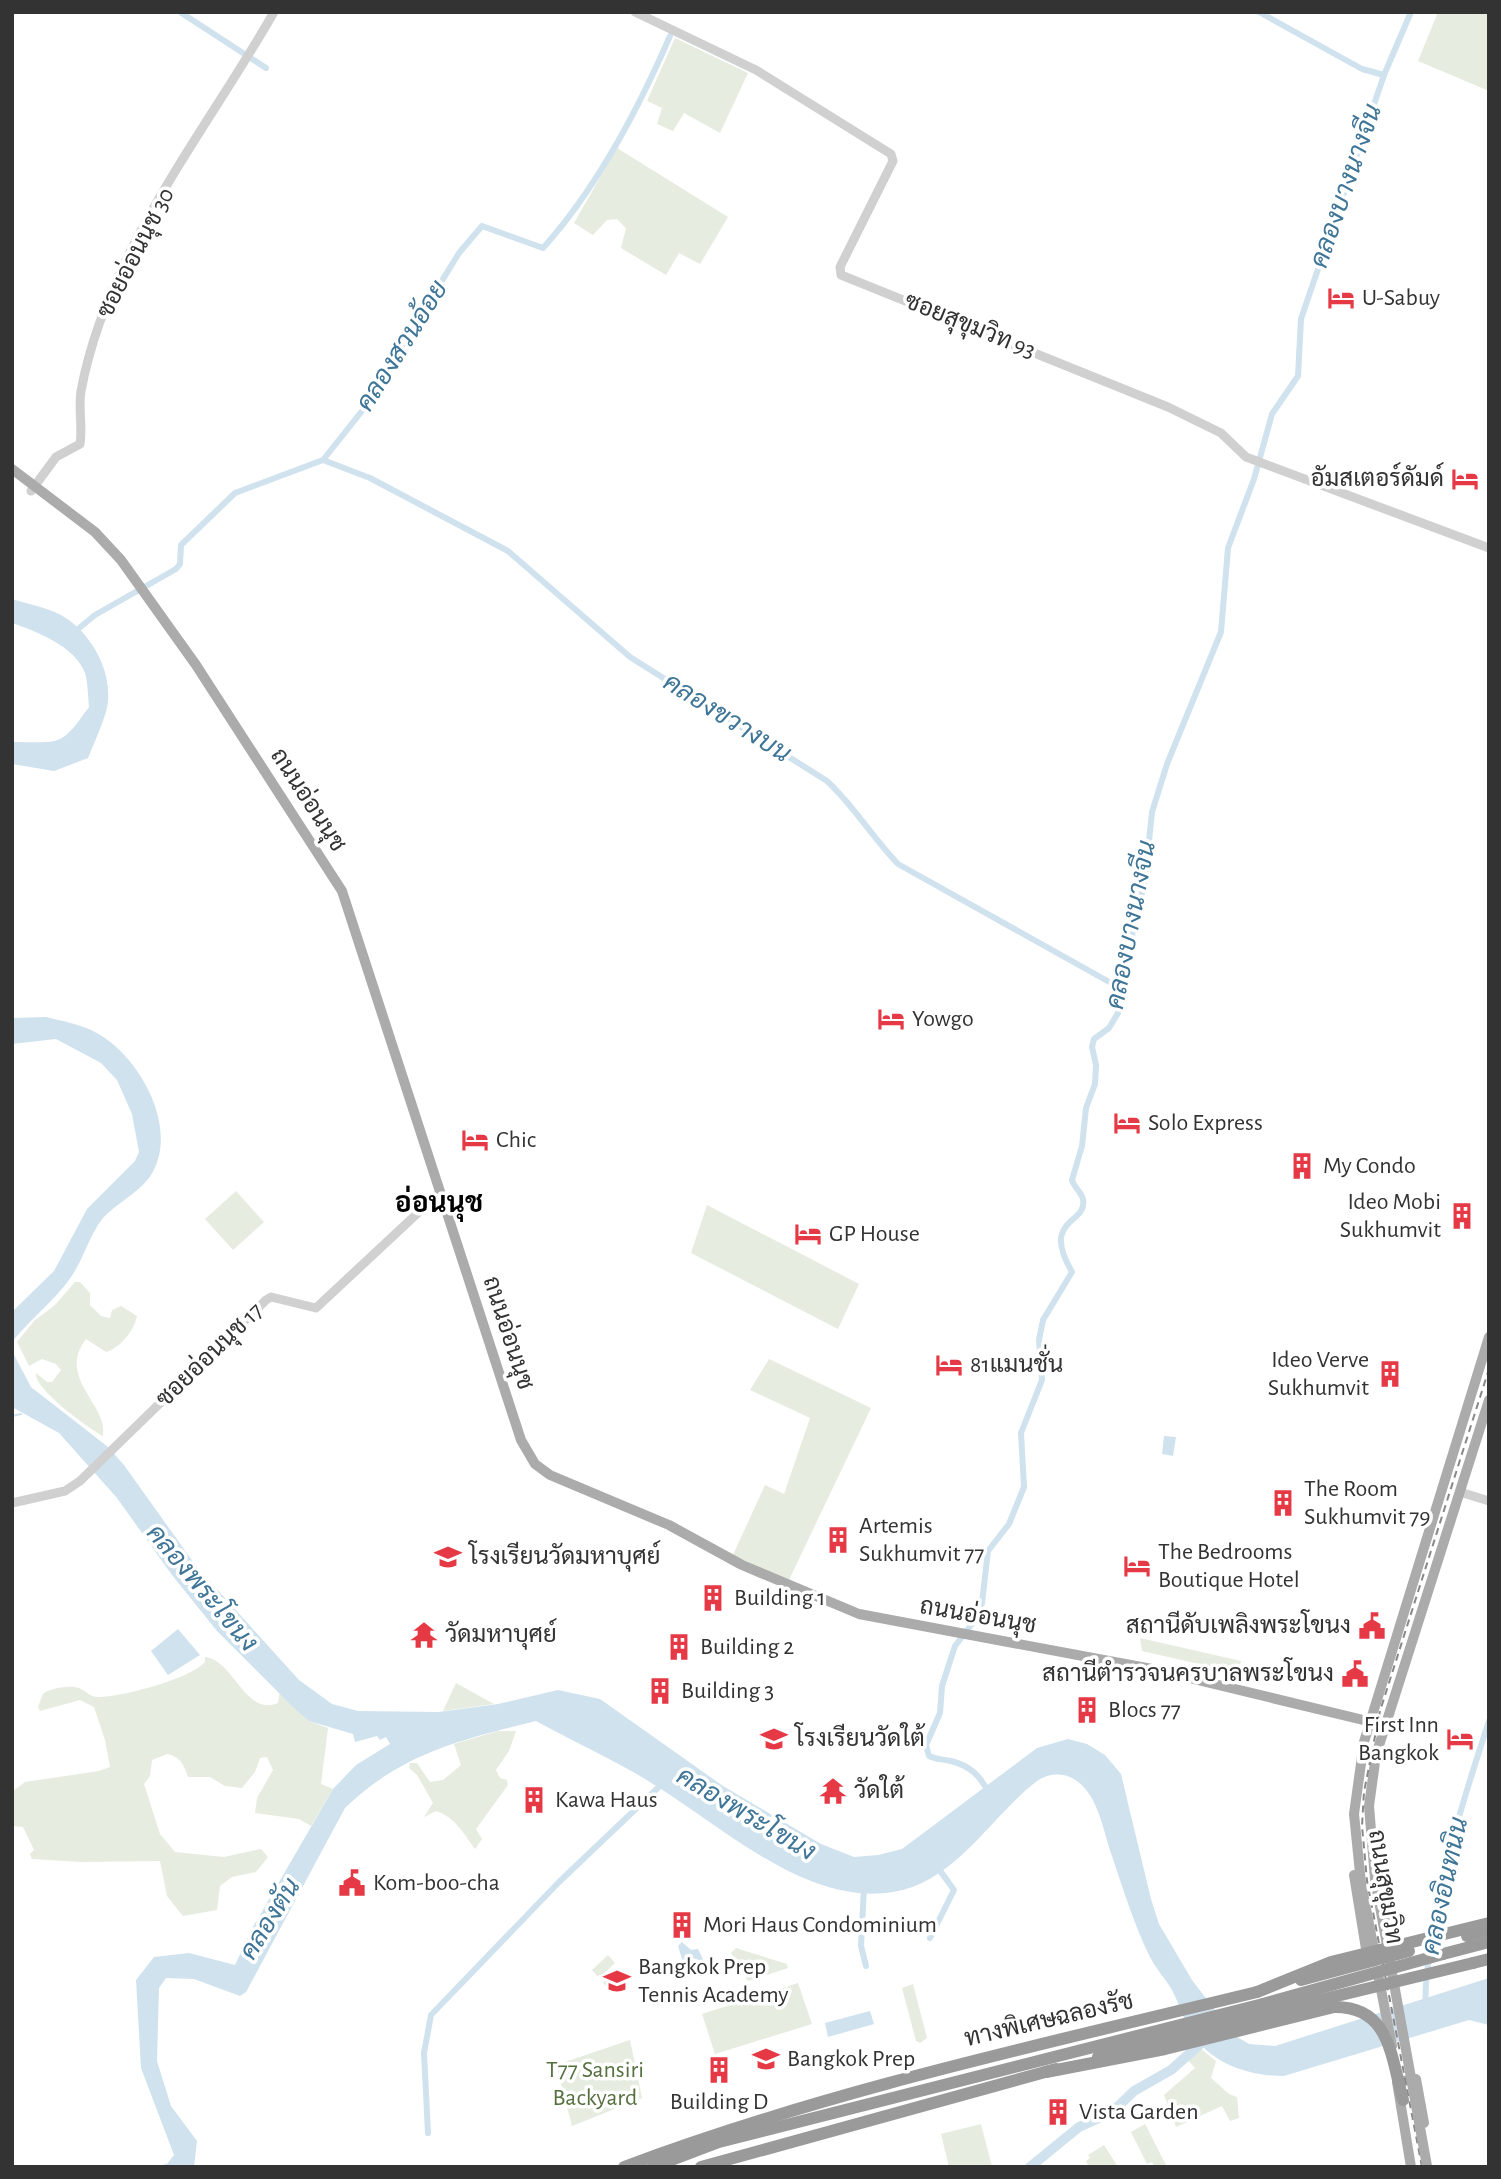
<svg xmlns="http://www.w3.org/2000/svg" width="1501" height="2179" font-family="'Alegreya Sans',Sarabun,sans-serif">
  <style>
    .green { fill: #e6ecdf }
    .water { fill: #cfe2ee }
    .lines { fill: none; stroke-linecap: round; stroke-linejoin: round }
    .stream { stroke: #cfe2ee; stroke-width: 2 }
    .canal { stroke: #cfe2ee; stroke-width: 6 }
    .river { stroke: #cfe2ee; stroke-width: 10 }
    .minor { stroke: #d0d0d0; stroke-width: 9 }
    .major { stroke: #ababab; stroke-width: 10 }
    .highway { stroke: #9a9a9a; stroke-width: 12 }
    .rail { stroke: #888; stroke-width: 2; stroke-dasharray: 7 5; stroke-linecap: butt }
    .major-bridge { stroke: #ababab; stroke-width: 10 }
    .highway-bridge { stroke: #9a9a9a; stroke-width: 12 }
    .labels { text-anchor: middle; dominant-baseline: central; stroke-width: 7; stroke-linejoin: round; paint-order: stroke }
    .street-label { font-size: 24px; fill: #333; stroke: #fff }
    .poi-label { font-size: 24px; fill: #333; stroke: #fff; text-anchor: start }
    .park-label { font-size: 24px; fill: #56703f; stroke: #fff }
    .water-label { font-size: 26px; font-style: italic; fill: #3f7597; stroke: #fff }
    .quarter-label { font-size: 28px; font-weight: bold; fill: #000; stroke: #fff }
  </style>
  <rect width="100%" height="100%" fill="#fff"/>
  <g class="green">
    <path d="M 1438,12 L 1489,12 L 1489,91 L 1418,61 Z"/>
    <path d="M 675,38 L 748,73 L 720,133 L 684,113 L 673,131 L 657,124 L 662,108 L 647,101 Z"/>
    <path d="M 617,148 L 728,217 L 700,264 L 679,253 L 666,275 L 621,248 L 626,228 L 617,219 L 607,220 L 593,235 L 574,223 Z"/>
    <path d="M 236,1191 L 264,1222 L 233,1250 L 205,1219 Z"/>
    <path d="M 707,1205 L 859,1284 L 838,1329 L 691,1253 Z"/>
    <path d="M 75,1282 L 80,1282 L 90,1293 L 90,1305 L 101,1316 L 110,1318 L 112,1310 L 121,1306 L 137,1316 C 134,1331 120,1348 106,1352 L 86,1339 C 56,1378 109,1405 103,1436 C 88,1428 33,1388 36,1373 L 47,1382 L 52,1382 L 61,1370 L 56,1364 L 42,1359 L 29,1366 L 17,1342 L 34,1321 L 55,1305 Z"/>
    <path d="M 769,1359 L 871,1408 L 788,1582 L 732,1557 L 765,1485 L 784,1494 L 810,1418 L 750,1390 Z"/>
    <path d="M 1140,1638 L 1241,1661 L 1238,1673 L 1142,1651 Z"/>
    <path d="M 205,1657 C 234,1660 245,1717 278,1703 L 280,1691 L 309,1721 L 328,1728 L 321,1784 L 333,1789 L 311,1826 L 299,1819 L 255,1813 L 257,1798 L 273,1770 L 267,1757 L 260,1758 L 255,1772 L 242,1788 L 225,1786 L 210,1777 L 188,1777 C 184,1765 181,1757 167,1754 L 152,1760 L 150,1776 L 144,1784 L 160,1834 L 175,1852 L 224,1857 L 261,1849 L 268,1857 L 256,1872 L 232,1877 L 220,1886 L 217,1910 L 183,1916 L 167,1896 L 160,1861 L 81,1862 L 32,1859 L 30,1854 L 34,1850 L 23,1827 L 12,1826 L 12,1792 L 25,1782 L 99,1771 L 110,1767 L 105,1740 L 94,1707 L 80,1700 L 40,1711 L 38,1707 L 43,1694 C 50,1688 70,1685 79,1688 C 87,1691 89,1697 98,1697 C 122,1697 190,1679 205,1662 Z"/>
    <path d="M 456,1683 L 494,1704 L 443,1711 Z"/>
    <path d="M 498,1731 L 516,1731 L 509,1751 L 496,1770 L 500,1778 L 507,1780 L 508,1785 L 476,1829 L 482,1839 L 475,1849 C 464,1834 455,1817 436,1811 L 424,1817 L 433,1803 L 417,1775 L 409,1768 L 410,1763 L 417,1763 L 430,1782 L 443,1780 L 461,1765 L 454,1744 Z"/>
    <path d="M 736,1948 L 787,1964 L 788,1968 L 748,1981 L 731,1953 Z"/>
    <path d="M 608,1955 L 615,1963 L 599,1978 L 592,1970 Z"/>
    <path d="M 619,1968 L 626,1976 L 610,1990 L 603,1983 Z"/>
    <path d="M 798,1983 L 812,2024 L 715,2054 L 702,2014 Z"/>
    <path d="M 913,1984 L 927,2038 L 920,2043 L 916,2041 L 902,1988 Z"/>
    <path d="M 630,2040 L 642,2098 L 572,2126 L 556,2065 Z"/>
    <path d="M 1201,2049 L 1216,2061 L 1211,2078 L 1229,2094 L 1237,2097 L 1239,2118 L 1230,2121 L 1222,2106 L 1176,2127 L 1164,2095 L 1195,2068 L 1188,2060 Z"/>
    <path d="M 981,2124 L 992,2167 L 949,2167 L 941,2134 Z"/>
    <path d="M 1145,2124 L 1167,2167 L 1155,2167 L 1152,2162 L 1147,2164 L 1131,2132 Z"/>
    <path d="M 1104,2145 L 1118,2167 L 1089,2167 L 1086,2161 L 1090,2158 L 1088,2155 Z"/>
  </g>
  <g class="water">
    <path d="M 12,599 C 27,604 45,607 59,614 C 92,631 116,676 106,712 C 101,728 94,743 88,758 L 54,771 L 12,764 L 12,742 C 61,742 60,748 89,707 C 88,697 88,683 85,673 C 76,647 36,631 12,623 Z"/>
    <path d="M 46,1017 C 62,1021 79,1024 93,1031 C 137,1052 181,1127 151,1175 C 140,1192 117,1203 103,1218 C 90,1234 84,1257 73,1274 C 59,1297 30,1319 12,1342 L 12,1312 L 54,1271 L 87,1209 L 135,1161 L 139,1152 L 132,1114 L 117,1080 L 101,1063 L 56,1039 L 12,1044 L 12,1018 Z"/>
    <path d="M 12,1351 L 31,1387 L 108,1447 L 124,1465 L 196,1566 L 299,1680 L 332,1704 L 358,1711 L 439,1712 L 498,1704 L 558,1690 L 600,1699 L 723,1786 L 821,1844 L 854,1857 L 878,1855 L 902,1849 L 1037,1748 L 1068,1739 L 1087,1744 L 1105,1755 L 1121,1774 L 1151,1899 L 1159,1924 L 1192,1980 L 1234,2035 L 1249,2044 L 1275,2046 L 1489,1978 L 1489,2025 L 1469,2020 L 1284,2076 C 1245,2076 1204,2061 1187,2024 C 1181,2013 1178,2001 1172,1990 C 1165,1978 1155,1968 1149,1955 C 1134,1924 1123,1889 1112,1856 C 1103,1831 1098,1791 1072,1778 C 1061,1772 1046,1774 1037,1781 C 990,1817 956,1882 893,1892 C 809,1906 726,1830 661,1789 C 621,1763 578,1744 536,1721 C 461,1740 402,1753 345,1808 L 246,1992 L 240,1996 L 194,1979 L 166,1978 L 159,1988 L 157,2061 L 171,2106 L 197,2141 L 194,2167 L 151,2167 L 167,2164 L 174,2155 L 141,2068 L 136,1980 L 154,1957 L 189,1953 L 235,1965 L 253,1927 L 333,1789 L 356,1765 L 390,1744 L 386,1737 L 380,1740 L 377,1736 L 355,1742 L 353,1734 L 309,1721 L 293,1707 L 217,1631 L 172,1575 L 117,1498 L 59,1433 L 12,1407 Z"/>
    <path d="M 1164,1436 L 1176,1437 L 1173,1456 L 1162,1454 Z"/>
    <path d="M 178,1629 L 200,1655 L 168,1675 L 151,1651 Z"/>
    <path d="M 682,1942 L 691,1950 L 698,1949 L 705,1963 L 689,1956 L 687,1960 L 692,1976 L 688,1978 L 678,1946 Z"/>
    <path d="M 870,2011 L 874,2024 L 828,2037 L 825,2023 Z"/>
  </g>
  <g class="lines">
    <path class="stream" d="M 12,1416 L 21,1414"/>
    <g class="canal">
      <path d="M 180,12 L 266,68"/>
      <path d="M 1259,12 L 1362,69 L 1384,75"/>
      <path d="M 323,460 L 370,478 L 508,551 L 630,657 L 827,781 C 854,806 872,837 898,864 L 1120,988"/>
      <path d="M 72,634 L 95,615 L 176,569 L 180,564 L 181,545 L 235,493 L 323,460 L 362,411 L 459,253 L 482,226 L 543,248 C 597,188 638,110 670,36"/>
      <path d="M 989,1793 C 980,1776 971,1766 951,1761 C 943,1759 937,1760 929,1756 L 926,1745 L 940,1713 L 942,1686 L 955,1646 L 978,1616 L 982,1603 L 988,1551 L 1009,1524 L 1024,1487 L 1021,1433 L 1042,1380 L 1039,1340 L 1043,1320 L 1072,1272 C 1040,1217 1088,1225 1083,1199 C 1081,1192 1074,1187 1072,1180 L 1082,1146 L 1086,1108 L 1095,1084 L 1096,1065 L 1092,1047 L 1094,1039 L 1109,1028 L 1118,1013 L 1120,988 L 1145,879 L 1152,812 L 1167,764 L 1221,632 L 1228,548 L 1254,479 L 1272,414 L 1298,376 L 1301,319 L 1384,75 L 1411,12"/>
      <path d="M 864,1887 L 861,1946 L 866,1966"/>
      <path d="M 930,1938 L 954,1890 L 936,1865"/>
      <path d="M 1426,2008 C 1424,1983 1429,1959 1433,1933 C 1444,1860 1466,1791 1489,1721"/>
      <path d="M 428,2133 L 424,2053 L 431,2015 L 559,1882 L 662,1784"/>
    </g>
    <path class="river" d="M 1030,2167 L 1079,2127 L 1112,2112 L 1134,2091 L 1171,2070 L 1207,2038"/>
    <g class="minor">
      <path d="M 635,12 L 756,70 L 891,154 L 893,161 L 840,267 L 841,275 L 1168,407 L 1221,433 L 1246,457 L 1489,548"/>
      <path d="M 31,491 L 56,457 L 80,444 C 83,426 78,409 81,391 C 107,251 205,133 274,12"/>
      <path d="M 1460,1492 L 1489,1501"/>
      <path d="M 12,1503 L 65,1491 L 80,1481 L 266,1300 L 271,1297 L 316,1308 L 436,1196"/>
    </g>
    <g class="major">
      <path d="M 12,469 L 95,532 L 121,560 L 196,665 L 342,891 L 521,1440 L 535,1464 L 550,1475 L 669,1525 L 742,1565 L 859,1614 L 1152,1669 L 1384,1725"/>
      <path d="M 1354,1875 L 1367,1955 L 1371,1953"/>
      <path d="M 1380,1878 L 1394,1948 L 1390,1949"/>
      <path d="M 1375,1879 L 1369,1806 L 1376,1755 L 1489,1400"/>
      <path d="M 1361,1883 L 1354,1814 L 1364,1742 L 1489,1337"/>
      <path d="M 1411,2167 L 1397,2082 L 1416,2079 L 1424,2123"/>
    </g>
    <g class="highway">
      <path d="M 1467,1936 L 1489,1930"/>
      <path d="M 1443,1954 L 1489,1942"/>
      <path d="M 1473,1963 L 1489,1959"/>
      <path d="M 1098,2057 L 1171,2036"/>
      <path d="M 624,2167 C 829,2090 1044,2044 1257,1992"/>
      <path d="M 653,2167 L 719,2142 L 1263,2004"/>
      <path d="M 701,2167 L 1056,2069"/>
    </g>
    <path class="rail" d="M 1422,2167 L 1367,1881 L 1362,1826 L 1364,1792 L 1380,1711 L 1489,1369"/>
    <g class="major-bridge">
      <path d="M 1375,1879 L 1427,2166"/>
      <path d="M 1361,1883 L 1376,1960"/>
      <path d="M 1379,1979 L 1392,2046"/>
    </g>
    <g class="highway-bridge">
      <path d="M 1301,1980 L 1409,1951"/>
      <path d="M 1257,1992 L 1331,1962 L 1489,1923"/>
      <path d="M 1263,2004 L 1443,1954"/>
      <path d="M 1171,2036 L 1473,1963"/>
      <path d="M 1046,2072 L 1165,2049 L 1334,2007 C 1390,2006 1391,2057 1403,2100"/>
    </g>
  </g>
  <defs>
    <symbol id="hotel-bare" viewBox="-9 -9 18 18"><path d="M-6-4.5h1.5V1H6V5H4.5V3h-9V5H-6ZM-4 0a1.8 1.8 0 1 1 3.6 0ZM.5 0V-2.5h3Q6-2.5 6 0Z" fill="#e63946" stroke="#fff" stroke-width="2.5" paint-order="stroke"/></symbol>
    <symbol id="building-bare" viewBox="-9 -9 18 18"><path d="M-4-6H4V6H1V3H-1V6H-4ZM-2.5-4.3h1.7v1.8h-1.7ZM.8-4.3h1.7v1.8H.8ZM-2.5-1h1.7V.8h-1.7ZM.8-1h1.7V.8H.8Z" fill="#e63946" stroke="#fff" stroke-width="2.5" paint-order="stroke"/></symbol>
    <symbol id="school-bare" viewBox="-9 -9 18 18"><path d="M0-5L7-2L0 1L-7-2ZM-4 1L0 2.5L4 1V4Q0 6-4 4Z" fill="#e63946" stroke="#fff" stroke-width="2.5" paint-order="stroke"/></symbol>
    <symbol id="civic-bare" viewBox="-9 -9 18 18"><path d="M-.6-6.5H3V-4.5H.6V-3L4-1V1h2V6H-6V1h2V-1L-.6-3ZM-1.2 2.5V6h2.4V2.5Z" fill="#e63946" stroke="#fff" stroke-width="2.5" paint-order="stroke"/></symbol>
    <symbol id="temple-bare" viewBox="-9 -9 18 18"><path d="M0-6L5-2H3V0L6.5 2.5H4V6H1.5V3h-3V6H-4V2.5H-6.5L-3 0V-2H-5Z" fill="#e63946" stroke="#fff" stroke-width="2.5" paint-order="stroke"/></symbol>
  </defs>
  <g fill-rule="evenodd">
    <use href="#hotel-bare" x="1322" y="279" width="38" height="38"/>
    <use href="#hotel-bare" x="1446" y="460" width="38" height="38"/>
    <use href="#hotel-bare" x="872" y="1000" width="38" height="38"/>
    <use href="#hotel-bare" x="1108" y="1104" width="38" height="38"/>
    <use href="#hotel-bare" x="456" y="1121" width="38" height="38"/>
    <use href="#building-bare" x="1283" y="1147" width="38" height="38"/>
    <use href="#building-bare" x="1443" y="1197" width="38" height="38"/>
    <use href="#hotel-bare" x="789" y="1215" width="38" height="38"/>
    <use href="#hotel-bare" x="930" y="1346" width="38" height="38"/>
    <use href="#building-bare" x="1371" y="1355" width="38" height="38"/>
    <use href="#building-bare" x="1264" y="1484" width="38" height="38"/>
    <use href="#building-bare" x="819" y="1521" width="38" height="38"/>
    <use href="#school-bare" x="429" y="1538" width="38" height="38"/>
    <use href="#hotel-bare" x="1118" y="1547" width="38" height="38"/>
    <use href="#building-bare" x="694" y="1579" width="38" height="38"/>
    <use href="#civic-bare" x="1353" y="1607" width="38" height="38"/>
    <use href="#temple-bare" x="405" y="1616" width="38" height="38"/>
    <use href="#building-bare" x="660" y="1628" width="38" height="38"/>
    <use href="#civic-bare" x="1336" y="1655" width="38" height="38"/>
    <use href="#building-bare" x="641" y="1672" width="38" height="38"/>
    <use href="#building-bare" x="1068" y="1691" width="38" height="38"/>
    <use href="#school-bare" x="755" y="1720" width="38" height="38"/>
    <use href="#hotel-bare" x="1441" y="1720" width="38" height="38"/>
    <use href="#temple-bare" x="814" y="1772" width="38" height="38"/>
    <use href="#building-bare" x="515" y="1781" width="38" height="38"/>
    <use href="#civic-bare" x="333" y="1864" width="38" height="38"/>
    <use href="#building-bare" x="663" y="1906" width="38" height="38"/>
    <use href="#school-bare" x="598" y="1962" width="38" height="38"/>
    <use href="#school-bare" x="747" y="2040" width="38" height="38"/>
    <use href="#building-bare" x="700" y="2051" width="38" height="38"/>
    <use href="#building-bare" x="1039" y="2093" width="38" height="38"/>
  </g>
  <g class="labels">
    <g class="street-label">
      <text transform="translate(136 253) rotate(-63)">ซอยอ่อนนุช 30</text>
      <text transform="translate(970 326) rotate(22)">ซอยสุขุมวิท 93</text>
      <text transform="translate(308 800) rotate(57)">ถนนอ่อนนุช</text>
      <text transform="translate(508 1333) rotate(72)">ถนนอ่อนนุช</text>
      <text transform="translate(210 1355) rotate(-44)">ซอยอ่อนนุช 17</text>
      <text transform="translate(978 1616) rotate(10)">ถนนอ่อนนุช</text>
      <text transform="translate(1385 1887) rotate(81)">ถนนสุขุมวิท</text>
      <text transform="translate(1049 2020) rotate(-13)">ทางพิเศษฉลองรัช</text>
    </g>
    <g class="poi-label">
      <text x="1362" y="298">U-Sabuy</text>
      <text x="1444" y="479" text-anchor="end">อัมสเตอร์ดัมด์</text>
      <text x="912" y="1019">Yowgo</text>
      <text x="1148" y="1123">Solo Express</text>
      <text x="496" y="1140">Chic</text>
      <text x="1323" y="1166">My Condo</text>
      <text x="1441" y="1202" text-anchor="end">Ideo Mobi<tspan x="1441" dy="28">Sukhumvit</tspan></text>
      <text x="829" y="1234">GP House</text>
      <text x="1369" y="1360" text-anchor="end">Ideo Verve<tspan x="1369" dy="28">Sukhumvit</tspan></text>
      <text x="970" y="1365">81แมนชั่น</text>
      <text x="1304" y="1489">The Room<tspan x="1304" dy="28">Sukhumvit 79</tspan></text>
      <text x="859" y="1526">Artemis<tspan x="859" dy="28">Sukhumvit 77</tspan></text>
      <text x="1158" y="1552">The Bedrooms<tspan x="1158" dy="28">Boutique Hotel</tspan></text>
      <text x="469" y="1557">โรงเรียนวัดมหาบุศย์</text>
      <text x="734" y="1598">Building 1</text>
      <text x="1351" y="1626" text-anchor="end">สถานีดับเพลิงพระโขนง</text>
      <text x="445" y="1635">วัดมหาบุศย์</text>
      <text x="700" y="1647">Building 2</text>
      <text x="1334" y="1674" text-anchor="end">สถานีตำรวจนครบาลพระโขนง</text>
      <text x="681" y="1691">Building 3</text>
      <text x="1108" y="1710">Blocs 77</text>
      <text x="1439" y="1725" text-anchor="end">First Inn<tspan x="1439" dy="28">Bangkok</tspan></text>
      <text x="795" y="1739">โรงเรียนวัดใต้</text>
      <text x="854" y="1791">วัดใต้</text>
      <text x="555" y="1800">Kawa Haus</text>
      <text x="373" y="1883">Kom-boo-cha</text>
      <text x="703" y="1925">Mori Haus Condominium</text>
      <text x="638" y="1967">Bangkok Prep<tspan x="638" dy="28">Tennis Academy</tspan></text>
      <text x="787" y="2059">Bangkok Prep</text>
      <text x="719" y="2102" text-anchor="middle">Building D</text>
      <text x="1079" y="2112">Vista Garden</text>
    </g>
    <g class="park-label">
      <text x="595" y="2070">T77 Sansiri<tspan x="595" dy="28">Backyard</tspan></text>
    </g>
    <g class="water-label">
      <text transform="translate(1346 186) rotate(-71)">คลองบางนางจีน</text>
      <text transform="translate(402 346) rotate(-58)">คลองสวนอ้อย</text>
      <text transform="translate(727 718) rotate(32)">คลองขวางบน</text>
      <text transform="translate(1131 925) rotate(-79)">คลองบางนางจีน</text>
      <text transform="translate(202 1588) rotate(50)">คลองพระโขนง</text>
      <text transform="translate(746 1814) rotate(31)">คลองพระโขนง</text>
      <text transform="translate(1445 1886) rotate(-78)">คลองอินทนิน</text>
      <text transform="translate(270 1919) rotate(-58)">คลองตัน</text>
    </g>
    <g class="quarter-label">
      <text x="439" y="1204">อ่อนนุช</text>
    </g>
  </g>
  <rect width="1501" height="2179" fill="none" stroke="#333333" stroke-width="28"/>
</svg>
